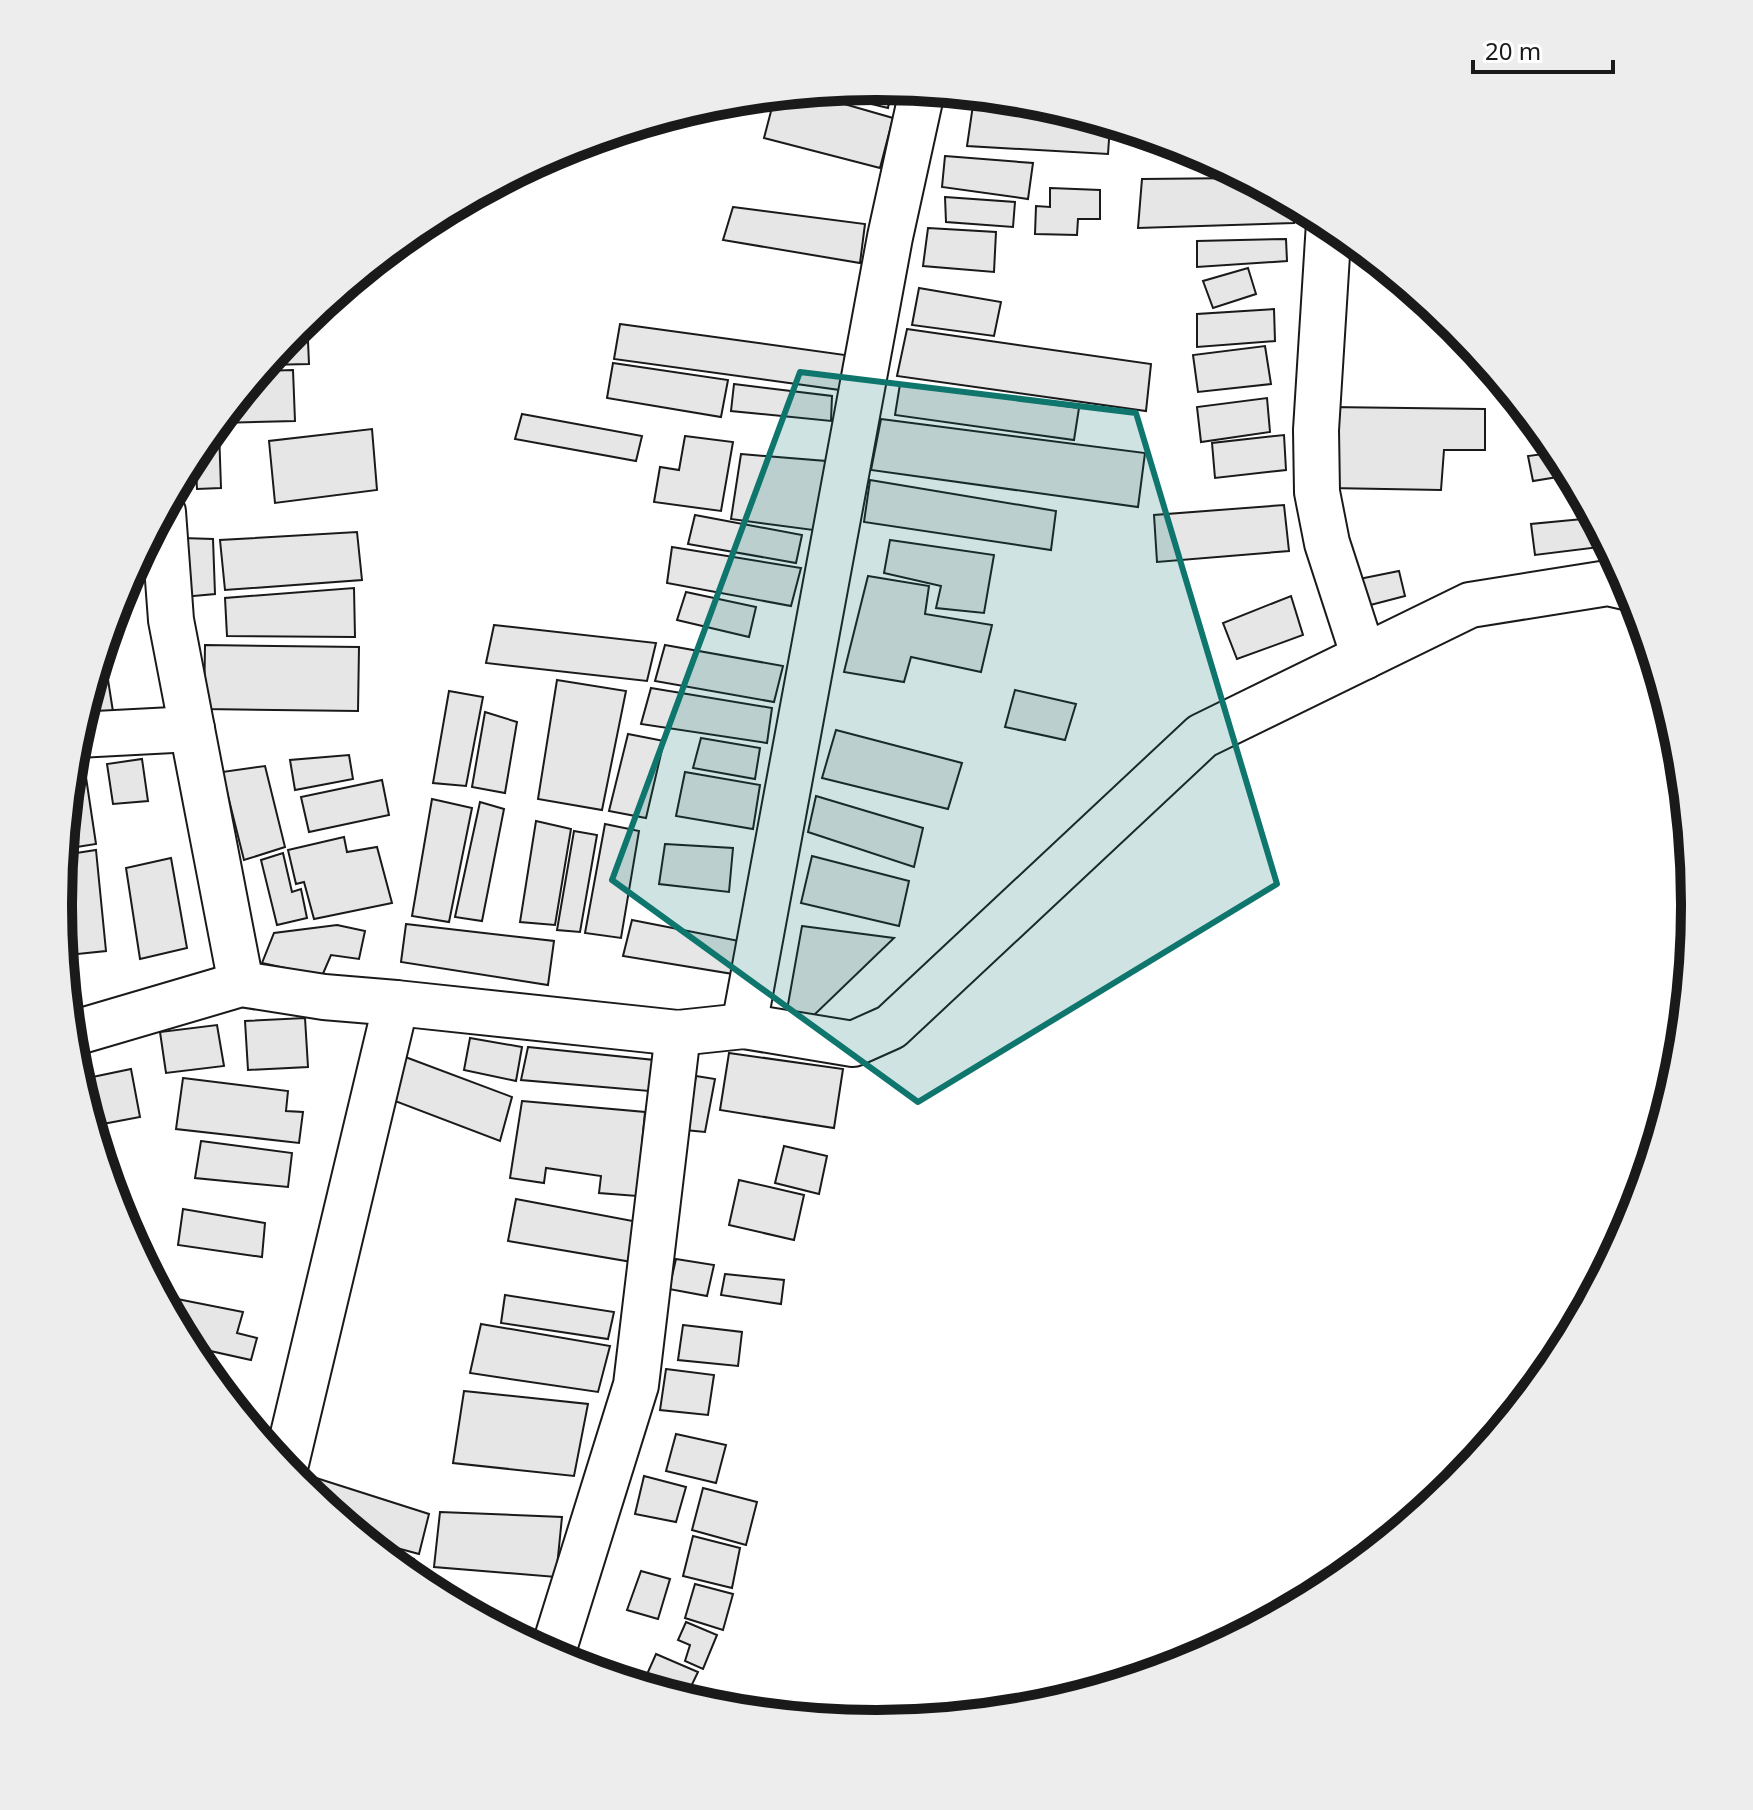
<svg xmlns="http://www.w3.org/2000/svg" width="1753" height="1810" font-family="'Noto Sans',sans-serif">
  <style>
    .building { fill: #e6e6e6; stroke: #1a1a1a; stroke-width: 2 }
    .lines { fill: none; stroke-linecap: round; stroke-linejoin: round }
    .minor-casing { stroke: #1a1a1a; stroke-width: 48 }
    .minor { stroke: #fff; stroke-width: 44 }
    .marked { fill: #0f766e; fill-opacity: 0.2; stroke: #0f766e; stroke-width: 6; stroke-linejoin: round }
    .rim { fill: none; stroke: #1a1a1a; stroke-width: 10 }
  </style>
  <rect width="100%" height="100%" fill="#fff"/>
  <g class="building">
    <path d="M 877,87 L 892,88 L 888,108 L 822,92 Z"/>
    <path d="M 806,93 L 893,118 L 880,168 L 764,138 L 775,96 Z"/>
    <path d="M 973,105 L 1065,111 L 1110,125 L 1108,154 L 967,146 Z"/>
    <path d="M 945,156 L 1033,163 L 1028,199 L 942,187 Z"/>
    <path d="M 1244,178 L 1294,204 L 1294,223 L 1138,228 L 1142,179 Z"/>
    <path d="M 1050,188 L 1100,190 L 1100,219 L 1078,219 L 1077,235 L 1035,234 L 1036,206 L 1050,207 Z"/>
    <path d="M 945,197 L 1015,202 L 1013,227 L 946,222 Z"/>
    <path d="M 733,207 L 865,224 L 860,263 L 723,240 Z"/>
    <path d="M 928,228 L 996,232 L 994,272 L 923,266 Z"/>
    <path d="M 1286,239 L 1287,261 L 1197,267 L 1197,241 Z"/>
    <path d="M 1248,268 L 1256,294 L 1213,308 L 1203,281 Z"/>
    <path d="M 919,288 L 1001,302 L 994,336 L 912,325 Z"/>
    <path d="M 1274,309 L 1275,341 L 1197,347 L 1197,314 Z"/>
    <path d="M 307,319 L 309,364 L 266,365 L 298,326 Z"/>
    <path d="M 620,324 L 845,355 L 840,390 L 614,359 Z"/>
    <path d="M 907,329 L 1151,364 L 1146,411 L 897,376 Z"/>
    <path d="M 1265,346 L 1271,384 L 1198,392 L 1193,355 Z"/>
    <path d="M 613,363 L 728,380 L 721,417 L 607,398 Z"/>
    <path d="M 293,370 L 295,421 L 218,423 L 261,371 Z"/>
    <path d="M 734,384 L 832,396 L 831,421 L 731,411 Z"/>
    <path d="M 900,384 L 1079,408 L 1074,440 L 895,415 Z"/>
    <path d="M 1267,398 L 1270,432 L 1201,442 L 1197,407 Z"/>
    <path d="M 1520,406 L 1531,418 L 1521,420 Z"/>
    <path d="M 1329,407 L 1485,409 L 1485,450 L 1444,450 L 1441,490 L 1329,488 Z"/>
    <path d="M 522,414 L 642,436 L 636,461 L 515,439 Z"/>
    <path d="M 881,419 L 1145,453 L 1138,507 L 871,470 Z"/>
    <path d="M 372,429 L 377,490 L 275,503 L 269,441 Z"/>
    <path d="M 219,430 L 221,488 L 197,489 L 196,469 L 185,470 L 196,450 L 212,431 Z"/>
    <path d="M 1284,435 L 1286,470 L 1215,478 L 1212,443 Z"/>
    <path d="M 685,436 L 733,442 L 721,511 L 654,502 L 660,467 L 679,470 Z"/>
    <path d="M 1558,452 L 1570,475 L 1533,481 L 1528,456 Z"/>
    <path d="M 741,454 L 826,461 L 813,530 L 731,519 Z"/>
    <path d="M 870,480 L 1056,511 L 1051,550 L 864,522 Z"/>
    <path d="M 1284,505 L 1289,551 L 1157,562 L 1154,515 Z"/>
    <path d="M 695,515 L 802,535 L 796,563 L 688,544 Z"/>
    <path d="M 1593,518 L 1608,546 L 1535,555 L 1531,524 Z"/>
    <path d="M 357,532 L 362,580 L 225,590 L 220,540 Z"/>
    <path d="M 182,538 L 213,539 L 215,594 L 183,597 Z"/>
    <path d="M 890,540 L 994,555 L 984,613 L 936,608 L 941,586 L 884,573 Z"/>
    <path d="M 672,547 L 801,568 L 791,606 L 667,583 Z"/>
    <path d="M 1399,571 L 1405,596 L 1359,608 L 1354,580 Z"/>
    <path d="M 868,576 L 929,586 L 925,614 L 992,625 L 981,672 L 911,657 L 904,682 L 844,672 Z"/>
    <path d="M 354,588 L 355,637 L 227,636 L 225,598 Z"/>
    <path d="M 686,592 L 756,607 L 749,637 L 677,620 Z"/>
    <path d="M 1291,596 L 1303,635 L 1237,659 L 1223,623 Z"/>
    <path d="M 494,625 L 656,643 L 647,681 L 486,663 Z"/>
    <path d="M 205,645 L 359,647 L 358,711 L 204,709 Z"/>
    <path d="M 665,645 L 783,666 L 774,702 L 655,681 Z"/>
    <path d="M 106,667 L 114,718 L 81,723 L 97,668 Z"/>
    <path d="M 557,680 L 626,691 L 602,810 L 538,799 Z"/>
    <path d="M 651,688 L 772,708 L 767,743 L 641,724 Z"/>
    <path d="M 1015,690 L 1076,704 L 1065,740 L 1005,727 Z"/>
    <path d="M 449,691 L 483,697 L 466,786 L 433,783 Z"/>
    <path d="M 485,712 L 517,722 L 505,793 L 472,787 Z"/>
    <path d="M 836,730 L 962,763 L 948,809 L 822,778 Z"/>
    <path d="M 628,734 L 664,741 L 646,818 L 609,811 Z"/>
    <path d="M 701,738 L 760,748 L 755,779 L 693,768 Z"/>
    <path d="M 349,755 L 353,779 L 295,790 L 290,760 Z"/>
    <path d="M 142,759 L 148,801 L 113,804 L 107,764 Z"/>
    <path d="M 84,764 L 96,844 L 64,849 L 72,766 Z"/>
    <path d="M 265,766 L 285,847 L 244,860 L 222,772 Z"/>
    <path d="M 685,772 L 760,785 L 753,829 L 676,816 Z"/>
    <path d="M 382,780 L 389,815 L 309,832 L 301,797 Z"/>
    <path d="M 816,796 L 923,828 L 914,867 L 808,832 Z"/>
    <path d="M 432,799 L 472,808 L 449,922 L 412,916 Z"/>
    <path d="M 480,802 L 504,809 L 482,921 L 455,917 Z"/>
    <path d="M 536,821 L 571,829 L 555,925 L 520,922 Z"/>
    <path d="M 605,824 L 639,831 L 621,938 L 585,933 Z"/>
    <path d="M 574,831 L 597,835 L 580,932 L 557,930 Z"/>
    <path d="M 344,837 L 347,852 L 377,847 L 392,903 L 314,919 L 304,882 L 296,884 L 288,850 Z"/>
    <path d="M 665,844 L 733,848 L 729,892 L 659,884 Z"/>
    <path d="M 96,850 L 106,951 L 68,955 L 60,885 L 63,855 Z"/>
    <path d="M 283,853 L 292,892 L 301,889 L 307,918 L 277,925 L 261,860 Z"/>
    <path d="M 812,856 L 909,881 L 899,926 L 801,903 Z"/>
    <path d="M 171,858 L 187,948 L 140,959 L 126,868 Z"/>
    <path d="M 632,920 L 739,941 L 733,974 L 623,956 Z"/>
    <path d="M 406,924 L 554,941 L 548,985 L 401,962 Z"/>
    <path d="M 337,925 L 365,931 L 359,959 L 331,955 L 322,976 L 262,963 L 274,933 Z"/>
    <path d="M 802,926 L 894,938 L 812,1017 L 787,1010 Z"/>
    <path d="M 305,1018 L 308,1067 L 248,1070 L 245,1021 Z"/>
    <path d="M 217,1025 L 224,1066 L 166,1073 L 160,1032 Z"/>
    <path d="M 470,1038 L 522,1047 L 516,1081 L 464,1070 Z"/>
    <path d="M 528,1047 L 664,1061 L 661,1092 L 521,1080 Z"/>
    <path d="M 729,1053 L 843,1069 L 834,1128 L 720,1110 Z"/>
    <path d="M 400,1055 L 512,1097 L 500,1141 L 387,1098 Z"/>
    <path d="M 131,1069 L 140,1117 L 92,1126 L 78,1080 Z"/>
    <path d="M 696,1076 L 715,1079 L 705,1132 L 685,1130 Z"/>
    <path d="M 183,1078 L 288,1091 L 286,1111 L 303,1112 L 299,1143 L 176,1129 Z"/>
    <path d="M 522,1101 L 645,1112 L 637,1196 L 599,1193 L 601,1176 L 546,1168 L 544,1183 L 510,1178 Z"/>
    <path d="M 201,1141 L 292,1153 L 288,1187 L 195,1178 Z"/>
    <path d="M 784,1146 L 827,1156 L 819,1194 L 775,1183 Z"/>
    <path d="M 739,1180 L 804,1195 L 794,1240 L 729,1225 Z"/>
    <path d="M 516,1199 L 638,1222 L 632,1262 L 508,1241 Z"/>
    <path d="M 183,1209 L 265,1223 L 262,1257 L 178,1245 Z"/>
    <path d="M 676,1259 L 714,1265 L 707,1296 L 669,1289 Z"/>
    <path d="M 725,1274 L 784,1280 L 781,1304 L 721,1295 Z"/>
    <path d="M 505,1295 L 614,1312 L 608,1339 L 501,1323 Z"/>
    <path d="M 162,1296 L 243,1312 L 237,1333 L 257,1338 L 251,1360 L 188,1346 Z"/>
    <path d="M 481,1324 L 610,1346 L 598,1392 L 470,1373 Z"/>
    <path d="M 683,1325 L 742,1332 L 738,1366 L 678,1360 Z"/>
    <path d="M 666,1369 L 714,1375 L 708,1415 L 660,1410 Z"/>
    <path d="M 464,1391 L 588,1404 L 574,1476 L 453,1463 Z"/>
    <path d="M 676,1434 L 726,1445 L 716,1483 L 666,1471 Z"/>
    <path d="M 310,1476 L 429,1514 L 419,1554 L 367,1540 L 306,1490 Z"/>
    <path d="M 644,1476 L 686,1487 L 676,1522 L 635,1514 Z"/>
    <path d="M 703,1488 L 757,1502 L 746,1545 L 692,1530 Z"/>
    <path d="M 440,1512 L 562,1517 L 556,1577 L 434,1567 Z"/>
    <path d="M 693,1536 L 740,1548 L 732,1588 L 683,1576 Z"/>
    <path d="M 377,1549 L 414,1559 L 410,1576 Z"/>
    <path d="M 641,1571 L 670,1579 L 658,1619 L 627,1610 Z"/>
    <path d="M 695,1584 L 733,1594 L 723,1630 L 685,1618 Z"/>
    <path d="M 686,1622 L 717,1635 L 703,1669 L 685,1661 L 690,1645 L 678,1640 Z"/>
    <path d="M 656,1654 L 698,1672 L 686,1697 L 644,1681 Z"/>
  </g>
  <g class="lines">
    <defs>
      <g id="minor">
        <path d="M 1329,223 L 1316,430 L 1317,492 L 1327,543 L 1364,657"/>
        <path d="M 163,512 L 171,620 L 241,984"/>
        <path d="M 77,735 L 192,729"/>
        <path d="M 744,1026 L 890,237 L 922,91"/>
        <path d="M 71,1034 L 241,984 L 324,997 L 396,1003 L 678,1033 L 744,1026 L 853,1044 L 891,1027 L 1202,736 L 1470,605 L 1608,583 L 1630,588"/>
        <path d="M 285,1468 L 396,1003"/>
        <path d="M 552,1655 L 636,1385 L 678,1033"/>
      </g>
    </defs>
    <use href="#minor" class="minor-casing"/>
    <use href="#minor" class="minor"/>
  </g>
  <path class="marked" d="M 800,372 L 1136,413 L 1277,884 L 918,1102 L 612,880 Z"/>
  <path d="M0 0H1753V1810H0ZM876 100H877A804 804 0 0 1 1681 904V906A804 804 0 0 1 877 1710H876A804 804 0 0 1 72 906V904A804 804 0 0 1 876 100Z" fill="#ededed" fill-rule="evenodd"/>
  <path class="rim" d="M876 100H877A804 804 0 0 1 1681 904V906A804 804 0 0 1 877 1710H876A804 804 0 0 1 72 906V904A804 804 0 0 1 876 100Z"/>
  <path d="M1473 60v12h140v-12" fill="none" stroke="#1a1a1a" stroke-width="4"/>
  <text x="1485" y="60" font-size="24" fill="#1a1a1a" stroke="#ffffff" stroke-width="6" paint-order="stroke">20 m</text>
</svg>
